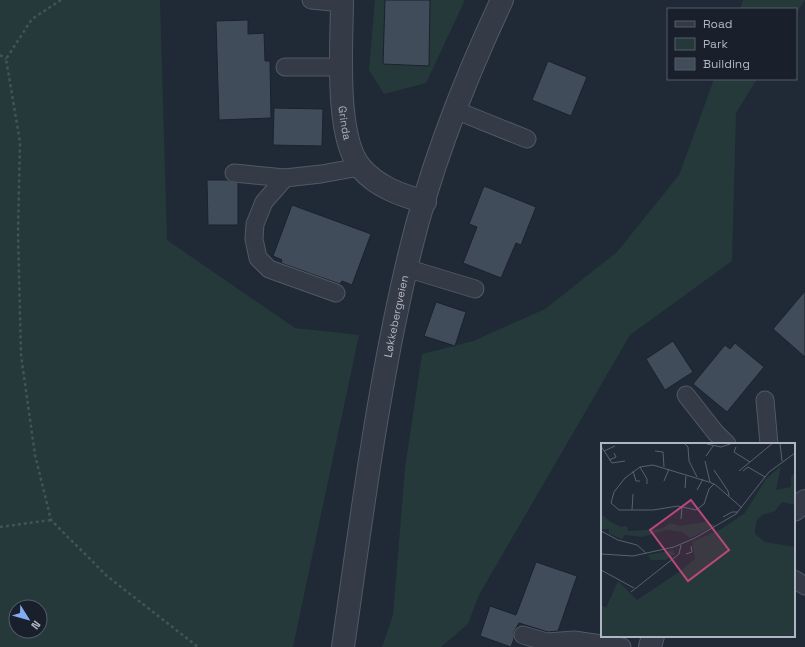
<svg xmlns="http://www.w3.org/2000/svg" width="805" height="647" font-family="'Space Grotesk',sans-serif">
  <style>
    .green { fill: #25383a; fill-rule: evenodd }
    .building { fill: #414c5b; stroke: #1b222e }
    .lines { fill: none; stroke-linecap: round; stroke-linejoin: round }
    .lane-casing { stroke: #515965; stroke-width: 19 }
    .street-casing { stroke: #515965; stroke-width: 24 }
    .path { stroke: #425457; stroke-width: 2.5; stroke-dasharray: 3 3; stroke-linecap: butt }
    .lane { stroke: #343b47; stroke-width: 17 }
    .street { stroke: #343b47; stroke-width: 22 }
    .labels { text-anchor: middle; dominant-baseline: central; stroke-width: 3; stroke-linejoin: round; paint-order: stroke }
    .street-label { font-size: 11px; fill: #aeb6c4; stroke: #19202c }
    .inset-road { fill: none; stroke: #59616f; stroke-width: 1 }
    .view { fill: #bc477a; fill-opacity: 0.15; stroke: #bc477a; stroke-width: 2 }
    .inset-edge { fill: none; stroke: #aeb6c4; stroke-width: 2 }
  </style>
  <rect width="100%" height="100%" fill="#202936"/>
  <g class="green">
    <path d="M 0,0 L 160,0 L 167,240 L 295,328 L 359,335 L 293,647 L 0,647 ZM 16,607 L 40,607 L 40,631 L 16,631 Z"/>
    <path d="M 375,0 L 465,0 L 426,83 L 384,94 L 369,70 Z"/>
    <path d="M 743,0 L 805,0 L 796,14 L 796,9 L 740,9 Z"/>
    <path d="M 714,79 L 757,79 L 736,113 L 732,261 L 630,335 L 479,595 L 468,624 L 441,647 L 382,647 L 393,615 L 405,468 L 422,354 L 473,341 L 545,309 L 617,252 L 679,175 Z"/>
  </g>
  <g class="building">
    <path d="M 385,0 L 430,0 L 429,66 L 383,64 Z"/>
    <path d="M 248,20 L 248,34 L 264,33 L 265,61 L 270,61 L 271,118 L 219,120 L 216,21 Z"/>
    <path d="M 548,61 L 587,77 L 571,116 L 532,100 Z"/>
    <path d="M 274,108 L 323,109 L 322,146 L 273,145 Z"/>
    <path d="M 207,180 L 227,180 L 238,183 L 238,225 L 208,225 Z"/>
    <path d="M 484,186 L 536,207 L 521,245 L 516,243 L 501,278 L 463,263 L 477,227 L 469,224 Z"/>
    <path d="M 292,205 L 371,234 L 352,285 L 342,281 L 340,284 L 281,263 L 282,260 L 273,256 Z"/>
    <path d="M 805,291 L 805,357 L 773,329 Z"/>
    <path d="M 436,302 L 466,312 L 455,346 L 424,336 Z"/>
    <path d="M 673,341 L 693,372 L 665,390 L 646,359 Z"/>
    <path d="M 735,343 L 764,367 L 727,412 L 693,384 L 725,345 L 730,349 Z"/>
    <path d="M 536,562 L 577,576 L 558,631 L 548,632 L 519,623 L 514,632 L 514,639 L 511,647 L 480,636 L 490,606 L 516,615 Z"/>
  </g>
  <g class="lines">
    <defs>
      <g id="lane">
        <path d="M 311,0 L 342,3"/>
        <path d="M 285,67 L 342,67"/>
        <path d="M 455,110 L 527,139"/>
        <path d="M 234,173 L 285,178 L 321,174 L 360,167"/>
        <path d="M 285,178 L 264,202 L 255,224 L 254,239 L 258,258 L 269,269 L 336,293"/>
        <path d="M 406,268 L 475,289"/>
        <path d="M 686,395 L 715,432 L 727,444"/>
        <path d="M 765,400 L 769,444"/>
        <path d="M 794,579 L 805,586"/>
        <path d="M 523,635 L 547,642 L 574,640 L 622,647"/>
      </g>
      <g id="street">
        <path id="s1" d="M 342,0 C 342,41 334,137 361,168 C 377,187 401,195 425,202"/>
        <path d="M 794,510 L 805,501"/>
        <path id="s2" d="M 343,647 C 361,521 377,394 406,269 C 426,179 463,83 502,0"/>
        <path d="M 650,647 L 653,636"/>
      </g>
    </defs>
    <use href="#lane" class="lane-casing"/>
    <use href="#street" class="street-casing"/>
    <g class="path">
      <path d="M 61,0 L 32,19 L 6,59 L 20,142 L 18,233 L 21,355 L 35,455 L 51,520 L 107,576 L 198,647"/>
      <path d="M 0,55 L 6,59"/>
      <path d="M 0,527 L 51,520"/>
    </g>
    <use href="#lane" class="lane"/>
    <use href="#street" class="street"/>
  </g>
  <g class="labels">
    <g class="street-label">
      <text stroke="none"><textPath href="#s1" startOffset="123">Grinda</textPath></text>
      <text stroke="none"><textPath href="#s2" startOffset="335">Løkkebergveien</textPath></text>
    </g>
  </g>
  <g transform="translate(601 443)">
    <rect width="194" height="194" fill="#202936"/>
    <path d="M 180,23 L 175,47 L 190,44 L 190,34 L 194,29 L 194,62 L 181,59 L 174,68 L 161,72 L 156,77 L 154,87 L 154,91 L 164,99 L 194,104 L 194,194 L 0,194 L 0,162 L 5,165 L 17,138 L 36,157 L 75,131 L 94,116 L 91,99 L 122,85 L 144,70 L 165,36 ZM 0,71 L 10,79 L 20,84 L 26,83 L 27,88 L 60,86 L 69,80 L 79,83 L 104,79 L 115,82 L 89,95 L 81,89 L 66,87 L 41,94 L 24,92 L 21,96 L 8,91 L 8,86 L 0,86 ZM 72,107 L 74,111 L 65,117 L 49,117 L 47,112 Z" fill="#25383a"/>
    <path class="inset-road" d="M 83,0 L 87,4 L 88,18 L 96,34M 179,0 L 181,18M 106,1 L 120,4 L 132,0M 0,3 L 11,20 L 24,18M 135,4 L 133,9 L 149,19M 3,8 L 14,3M 54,8 L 62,9 L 63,24M 105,13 L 112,3M 8,17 L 15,14 L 13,10M 104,18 L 109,39M 39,24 L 46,36 L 46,41M 113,27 L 127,48 L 128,53M 32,28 L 35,38 L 39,38M 138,28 L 172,0M 142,28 L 147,24 L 164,34M 63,38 L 68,26M 113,41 L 108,46 L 103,61 L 95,67 L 77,63 L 52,67 L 18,67 L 10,60 L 13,49 L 24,35 L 39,24 L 52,22 L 108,39 L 113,41 L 117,44 L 141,65M 84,45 L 85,33M 96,47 L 102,36M 31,67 L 32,51M 122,74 L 131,69 L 137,69M 80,76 L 81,64M 0,88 L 17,97 L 36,102 L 45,110M 0,111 L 32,113 L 73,104 L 94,95 L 135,71 L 168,29 L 194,10M 85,111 L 91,109 L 90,103M 0,127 L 33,145M 30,149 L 78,111 L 80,102"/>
    <path class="view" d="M 90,57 L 128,107 L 87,138 L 49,87 Z"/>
    <rect width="194" height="194" class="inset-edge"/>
  </g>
  <rect x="667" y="8" width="130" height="72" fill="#19202c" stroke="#555c69"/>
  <rect x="675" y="21" width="20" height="6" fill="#343b47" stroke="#555c69"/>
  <text x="703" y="28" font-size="12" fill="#aeb6c4">Road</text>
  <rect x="675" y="38" width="20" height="12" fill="#25383a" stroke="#555c69"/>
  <text x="703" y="48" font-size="12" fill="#aeb6c4">Park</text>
  <rect x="675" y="58" width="20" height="12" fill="#414c5b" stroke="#555c69"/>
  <text x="703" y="68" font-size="12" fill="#aeb6c4">Building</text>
  <g transform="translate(28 619) rotate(127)"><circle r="19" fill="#19202c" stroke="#555c69"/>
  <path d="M0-3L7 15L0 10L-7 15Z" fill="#82abf5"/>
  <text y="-6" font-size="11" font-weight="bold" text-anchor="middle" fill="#aeb6c4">N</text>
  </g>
</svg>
